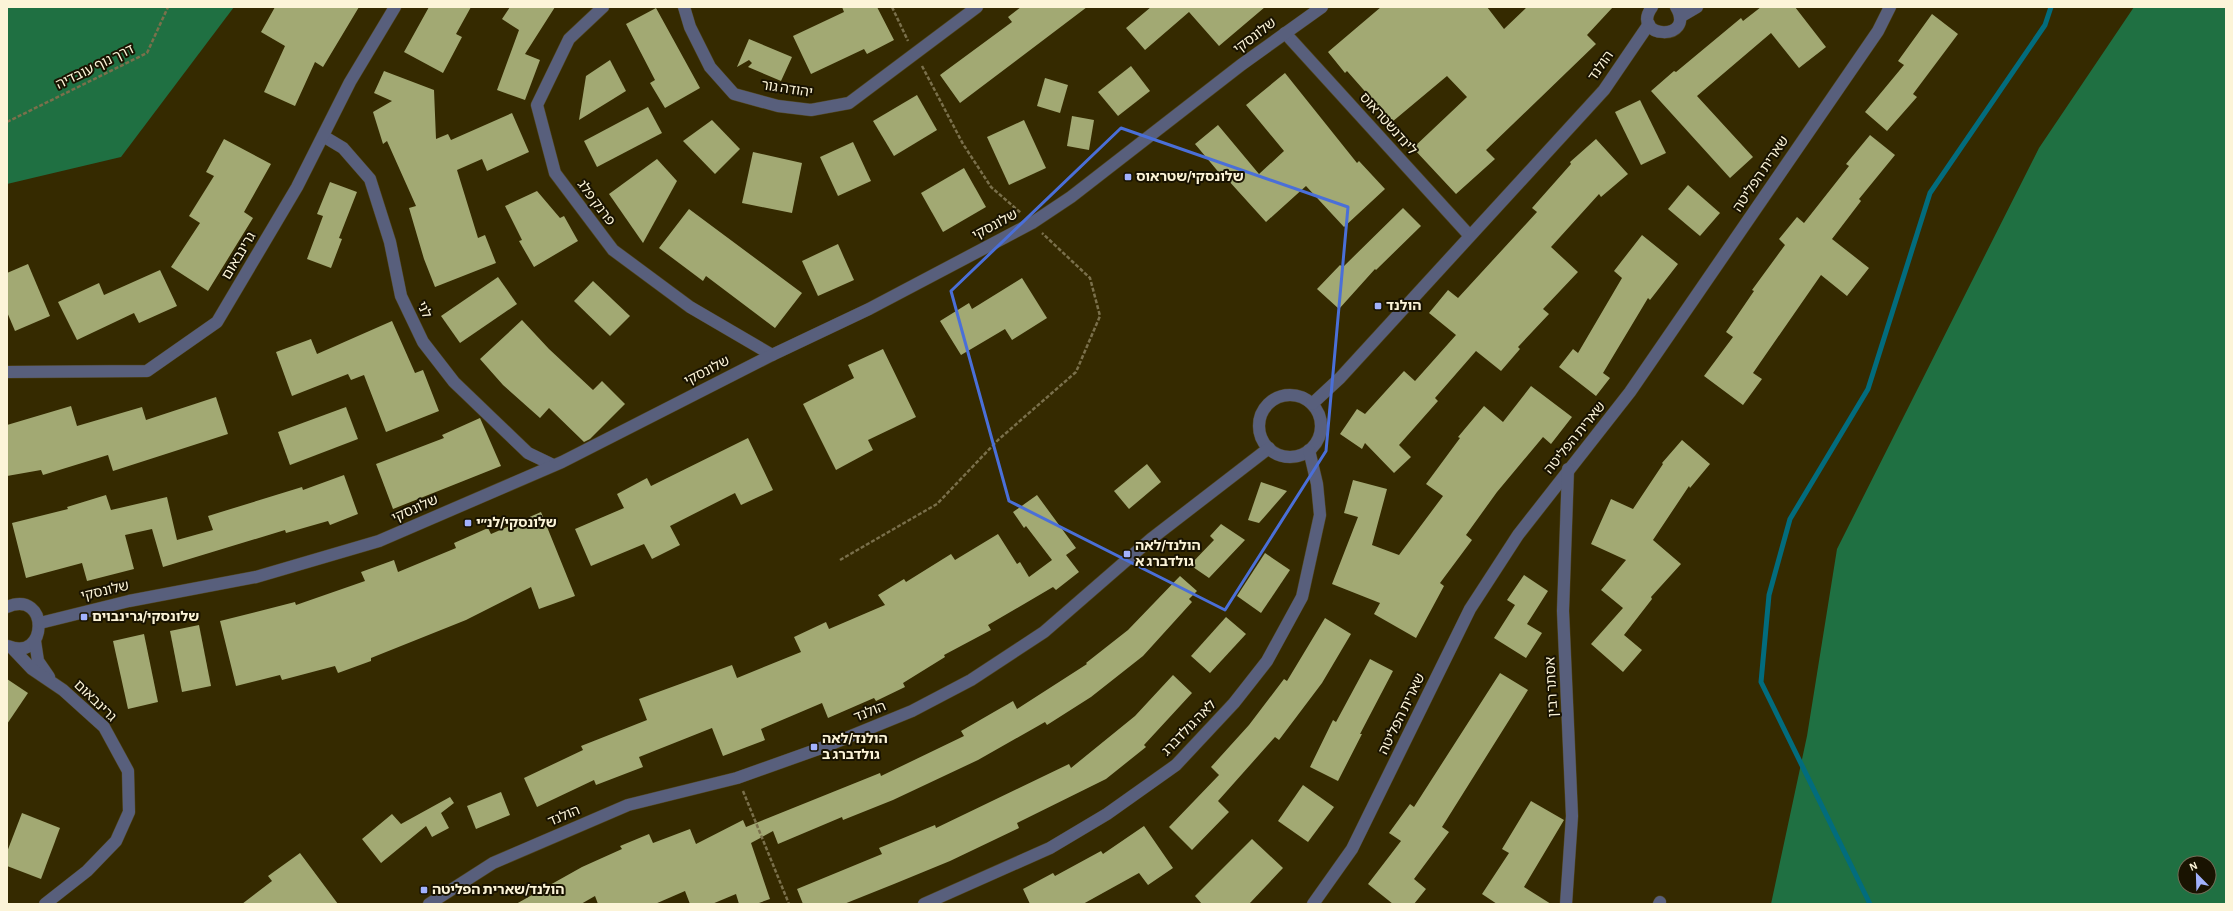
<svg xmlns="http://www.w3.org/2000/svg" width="2233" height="911" font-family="'Alegreya Sans','Noto Sans Hebrew',sans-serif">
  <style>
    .forest { fill: #1f7042; fill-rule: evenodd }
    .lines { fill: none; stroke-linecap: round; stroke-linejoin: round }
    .stream { stroke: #026c7d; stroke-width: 5 }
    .building { fill: #a2a973 }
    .minor-casing { stroke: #51461e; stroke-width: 13 }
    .path { stroke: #7a704b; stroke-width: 2.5; stroke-dasharray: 4 2; stroke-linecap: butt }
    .minor { stroke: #585f7c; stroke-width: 12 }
    .marked { fill: none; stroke: #4a6fd8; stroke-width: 3; stroke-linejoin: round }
    .poi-dot { fill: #a2b2fd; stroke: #191301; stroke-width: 1.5 }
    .labels { text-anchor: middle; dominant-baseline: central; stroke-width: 4; stroke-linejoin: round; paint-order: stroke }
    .street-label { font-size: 14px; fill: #fcf4d8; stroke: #191301 }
    .poi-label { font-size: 14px; font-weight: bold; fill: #fcf4d8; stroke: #191301; text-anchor: start }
  </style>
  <rect width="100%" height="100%" fill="#352a00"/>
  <g class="forest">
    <path d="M 7,7 L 234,7 L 121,157 L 7,184 Z"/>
    <path d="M 2134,7 L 2226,7 L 2226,904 L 1771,904 L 1807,736 L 1837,549 L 2039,148 ZM 2185,863 L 2209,863 L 2209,887 L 2185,887 Z"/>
  </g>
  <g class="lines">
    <path class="stream" d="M 1870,904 L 1761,682 L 1769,595 L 1790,519 L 1868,389 L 1930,193 L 2045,25 L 2051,7"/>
  </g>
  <g class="building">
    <path d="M 275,7 L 359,7 L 323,67 L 315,62 L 295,106 L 264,92 L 285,46 L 261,32 Z"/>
    <path d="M 429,7 L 471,7 L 456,34 L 462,37 L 443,73 L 404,52 Z"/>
    <path d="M 510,7 L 555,7 L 525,54 L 540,60 L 525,100 L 497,90 L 519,30 L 502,19 Z"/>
    <path d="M 842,7 L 877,7 L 894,40 L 867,54 L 864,49 L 811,74 L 793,36 L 844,12 Z"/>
    <path d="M 1021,7 L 1087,7 L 960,103 L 940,75 L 1012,22 L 1008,17 Z"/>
    <path d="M 1151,7 L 1265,7 L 1219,46 L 1189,12 L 1145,50 L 1126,28 Z"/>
    <path d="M 1381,7 L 1487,7 L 1504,29 L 1527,7 L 1613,7 L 1587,35 L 1596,44 L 1486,150 L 1495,159 L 1456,194 L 1413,148 L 1467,97 L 1447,76 L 1392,122 L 1347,71 L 1345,73 L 1328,52 Z"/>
    <path d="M 1761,7 L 1795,7 L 1826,47 L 1799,68 L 1771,33 L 1697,96 L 1753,157 L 1730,178 L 1651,91 L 1674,71 L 1676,72 L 1741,18 L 1743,21 Z"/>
    <path d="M 656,8 L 700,88 L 665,108 L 650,83 L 655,80 L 626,24 Z"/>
    <path d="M 1932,14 L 1958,34 L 1913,94 L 1917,97 L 1887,131 L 1865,112 L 1904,65 L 1898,61 Z"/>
    <path d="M 749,39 L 792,57 L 781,81 L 748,67 L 752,63 L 749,60 L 737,67 Z"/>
    <path d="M 610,60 L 626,91 L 579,120 L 586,76 Z"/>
    <path d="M 1131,66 L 1150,91 L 1118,116 L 1098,92 Z"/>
    <path d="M 384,71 L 434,90 L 436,139 L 448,134 L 451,140 L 512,113 L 529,152 L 487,171 L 482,159 L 457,170 L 478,238 L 485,235 L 496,263 L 435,287 L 424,259 L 409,208 L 416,206 L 387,141 L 383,144 L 373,112 L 392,101 L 374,93 Z"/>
    <path d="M 1285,73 L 1357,163 L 1359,161 L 1385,189 L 1344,227 L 1306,186 L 1266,222 L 1228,180 L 1226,181 L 1195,144 L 1218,125 L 1259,174 L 1284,151 L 1246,105 Z"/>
    <path d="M 1045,78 L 1068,85 L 1060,113 L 1037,106 Z"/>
    <path d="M 917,95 L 937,130 L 894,156 L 873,121 Z"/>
    <path d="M 1640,100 L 1666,153 L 1641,165 L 1615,112 Z"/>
    <path d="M 648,107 L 662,133 L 597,167 L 584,141 Z"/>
    <path d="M 1072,116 L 1094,120 L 1089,150 L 1067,146 Z"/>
    <path d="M 712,120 L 740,149 L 715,174 L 683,141 Z"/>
    <path d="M 1024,120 L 1046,168 L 1009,185 L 987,137 Z"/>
    <path d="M 1870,135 L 1895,155 L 1859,199 L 1861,201 L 1832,239 L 1869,268 L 1847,296 L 1821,275 L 1753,373 L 1762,379 L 1743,405 L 1704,376 L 1733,337 L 1726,332 L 1754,291 L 1752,290 L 1785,245 L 1779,239 L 1797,217 L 1804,223 L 1849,166 L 1846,164 Z"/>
    <path d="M 224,139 L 271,164 L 244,212 L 253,218 L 208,291 L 171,267 L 200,223 L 189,216 L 214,176 L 206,172 Z"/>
    <path d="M 1596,139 L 1628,174 L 1601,197 L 1599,194 L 1551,247 L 1578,272 L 1543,309 L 1549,314 L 1518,347 L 1520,349 L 1501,371 L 1476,351 L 1435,398 L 1438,401 L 1399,445 L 1411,457 L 1394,473 L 1365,443 L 1362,449 L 1340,434 L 1357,409 L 1365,414 L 1404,371 L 1415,381 L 1456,335 L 1429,313 L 1448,290 L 1458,298 L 1537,212 L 1532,208 L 1571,164 L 1570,162 Z"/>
    <path d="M 853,142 L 871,181 L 838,196 L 820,157 Z"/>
    <path d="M 753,152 L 802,163 L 792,213 L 742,203 Z"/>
    <path d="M 657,159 L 677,181 L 643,243 L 609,194 Z"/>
    <path d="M 964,168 L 986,207 L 943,232 L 921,193 Z"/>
    <path d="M 330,182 L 357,192 L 339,238 L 342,239 L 331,268 L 307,259 L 323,216 L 317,214 Z"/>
    <path d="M 1688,185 L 1720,213 L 1700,236 L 1668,209 Z"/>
    <path d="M 537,191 L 560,218 L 564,216 L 578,241 L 534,267 L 519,241 L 522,240 L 505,206 Z"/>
    <path d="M 1403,208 L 1421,226 L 1376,270 L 1375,269 L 1339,309 L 1317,289 L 1340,265 L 1343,267 Z"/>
    <path d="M 689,209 L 802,293 L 775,328 L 706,276 L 703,281 L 659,248 Z"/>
    <path d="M 1642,235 L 1678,264 L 1650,300 L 1648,298 L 1603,373 L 1610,378 L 1596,396 L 1559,367 L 1573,349 L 1578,353 L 1622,278 L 1614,271 Z"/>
    <path d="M 838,244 L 854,280 L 818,296 L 802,261 Z"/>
    <path d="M 28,264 L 50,316 L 15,331 L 7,312 L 7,273 Z"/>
    <path d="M 160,270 L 177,306 L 139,323 L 134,313 L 77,340 L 58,302 L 99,283 L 104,295 Z"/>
    <path d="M 498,277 L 517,304 L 460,343 L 441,316 Z"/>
    <path d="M 1022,278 L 1047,318 L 1012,340 L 1005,329 L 961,355 L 940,321 L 969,303 L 972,309 Z"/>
    <path d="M 593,281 L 630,316 L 610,336 L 574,301 Z"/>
    <path d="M 522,320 L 549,349 L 593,390 L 602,381 L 625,404 L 590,439 L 584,442 L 549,408 L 540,418 L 503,385 L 480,359 Z"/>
    <path d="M 392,321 L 415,373 L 423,370 L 439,411 L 386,432 L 364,375 L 351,380 L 348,374 L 292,396 L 276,352 L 311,339 L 317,354 Z"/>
    <path d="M 883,349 L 916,417 L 868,440 L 873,450 L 836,470 L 803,404 L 854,378 L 848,365 Z"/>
    <path d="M 1531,386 L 1572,417 L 1551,444 L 1543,437 L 1497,492 L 1466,535 L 1472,540 L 1440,583 L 1444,586 L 1416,638 L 1374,614 L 1380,603 L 1332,584 L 1358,517 L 1344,513 L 1353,480 L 1387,489 L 1372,545 L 1399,555 L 1443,496 L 1426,484 L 1460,438 L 1458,437 L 1484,406 L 1503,422 Z"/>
    <path d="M 216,397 L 228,434 L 113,471 L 108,455 L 43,475 L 41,470 L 7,476 L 7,425 L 71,406 L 77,426 L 142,407 L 146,420 Z"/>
    <path d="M 346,407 L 358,439 L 290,465 L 278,432 Z"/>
    <path d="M 480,418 L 501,466 L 393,509 L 376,464 L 444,438 L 442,435 Z"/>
    <path d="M 748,438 L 773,490 L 741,505 L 735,493 L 670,526 L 680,545 L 652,559 L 644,544 L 591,566 L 575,529 L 624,508 L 617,494 L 647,478 L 651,486 Z"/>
    <path d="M 1682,440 L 1710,464 L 1690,488 L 1689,486 L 1653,540 L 1681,564 L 1651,597 L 1652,599 L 1624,635 L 1642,650 L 1623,672 L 1591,644 L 1623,608 L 1601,590 L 1626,560 L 1591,544 L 1611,499 L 1633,509 L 1663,464 L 1662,463 Z"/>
    <path d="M 1147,464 L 1161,482 L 1129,509 L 1114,491 Z"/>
    <path d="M 344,475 L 358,514 L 330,525 L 328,521 L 286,533 L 285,530 L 163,567 L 152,529 L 125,535 L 134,569 L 87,581 L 82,563 L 26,578 L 12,523 L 68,509 L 67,507 L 106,495 L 111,510 L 167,497 L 177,540 L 213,530 L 208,516 L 302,487 L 303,490 Z"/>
    <path d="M 1261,482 L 1287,491 L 1259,523 L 1248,520 Z"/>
    <path d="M 1037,495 L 1076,548 L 1066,555 L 1079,572 L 1056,590 L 1053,587 L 988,625 L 991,630 L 944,655 L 945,657 L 903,683 L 905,687 L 876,701 L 874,698 L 828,718 L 822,703 L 761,729 L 765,740 L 723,756 L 712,728 L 639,757 L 643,767 L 596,785 L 594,780 L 537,807 L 524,778 L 583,750 L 581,746 L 647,720 L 639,699 L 732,665 L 737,678 L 801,652 L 794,637 L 826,622 L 829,629 L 885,605 L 878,595 L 904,579 L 906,582 L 951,554 L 955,560 L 998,534 L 1017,564 L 1020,562 L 1029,577 L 1052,560 L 1026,526 L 1024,528 L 1013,512 Z"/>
    <path d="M 541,512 L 575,596 L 539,609 L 531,587 L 466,620 L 371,658 L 371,661 L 338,673 L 335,666 L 282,680 L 280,675 L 236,686 L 220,621 L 295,602 L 296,605 L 365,581 L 361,572 L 394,560 L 398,572 L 456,548 L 454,543 L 488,528 L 491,534 Z"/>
    <path d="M 1221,524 L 1245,540 L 1209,578 L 1190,565 L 1214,540 L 1210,536 Z"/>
    <path d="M 1265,553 L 1290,570 L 1261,613 L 1237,596 Z"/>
    <path d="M 1524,575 L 1548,591 L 1527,624 L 1542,633 L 1526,658 L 1494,638 L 1515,605 L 1507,600 Z"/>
    <path d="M 1180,576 L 1197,591 L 1189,599 L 1192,602 L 1143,656 L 1091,697 L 1047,725 L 1045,722 L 978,760 L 893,800 L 843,820 L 842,817 L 778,844 L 773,831 L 751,843 L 770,899 L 756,904 L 739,904 L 736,894 L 712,904 L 690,904 L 685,891 L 655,904 L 598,904 L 595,896 L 581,904 L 516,904 L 582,867 L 622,849 L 620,846 L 649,834 L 653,843 L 690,829 L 696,844 L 743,820 L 746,827 L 880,773 L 881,776 L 964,736 L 961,731 L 1013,701 L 1017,709 L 1087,664 L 1086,663 L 1128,630 Z"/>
    <path d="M 1226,617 L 1246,634 L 1210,673 L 1191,656 Z"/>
    <path d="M 1325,618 L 1351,634 L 1322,683 L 1279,740 L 1275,737 L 1218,801 L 1229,812 L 1192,850 L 1169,827 L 1219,775 L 1211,767 L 1249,725 L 1284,679 L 1287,681 Z"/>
    <path d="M 199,625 L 211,686 L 182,692 L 170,631 Z"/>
    <path d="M 144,634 L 158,702 L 128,709 L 113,641 Z"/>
    <path d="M 1370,659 L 1393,671 L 1360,734 L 1362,734 L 1338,781 L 1310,767 L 1333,720 L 1336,722 Z"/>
    <path d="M 1500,673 L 1528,690 L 1442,827 L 1449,832 L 1414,879 L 1426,889 L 1414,904 L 1393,904 L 1368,884 L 1401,841 L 1389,833 L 1410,804 L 1414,807 Z"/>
    <path d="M 1173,675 L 1192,693 L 1144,745 L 1146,747 L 1106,779 L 1017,823 L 1019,828 L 950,861 L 894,884 L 844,904 L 803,904 L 797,889 L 882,854 L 879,848 L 935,825 L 936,828 L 1069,764 L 1071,768 L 1135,716 Z"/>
    <path d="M 7,679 L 28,693 L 7,724 Z"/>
    <path d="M 1303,785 L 1334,807 L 1308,842 L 1278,821 Z"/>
    <path d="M 501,792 L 510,815 L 476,829 L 467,806 Z"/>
    <path d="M 450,797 L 454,803 L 441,813 L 449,828 L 432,837 L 426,826 L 381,863 L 362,839 L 392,814 L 401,824 Z"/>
    <path d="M 1531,801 L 1564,820 L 1524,887 L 1551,904 L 1497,904 L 1482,894 L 1509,853 L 1502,849 Z"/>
    <path d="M 22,813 L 60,828 L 41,879 L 7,866 L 7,852 Z"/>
    <path d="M 1144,826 L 1173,868 L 1148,885 L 1139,873 L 1083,904 L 1030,904 L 1023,889 L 1053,873 L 1055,876 L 1101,851 L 1103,854 Z"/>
    <path d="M 1252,839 L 1283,868 L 1249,904 L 1202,904 L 1195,896 Z"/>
    <path d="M 300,853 L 338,904 L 242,904 L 272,881 L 268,876 Z"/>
  </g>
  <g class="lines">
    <defs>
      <g id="minor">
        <path d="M 603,7 L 569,39 L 537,105 L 555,173 L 613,250 L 690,307 L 772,355"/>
        <path d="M 684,7 L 690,27 L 710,67 L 734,94 L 778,106 L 811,110 L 849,103 L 977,7"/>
        <path d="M 1652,7 C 1629,39 1697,42 1676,7"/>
        <path d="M 1680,17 L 1697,7"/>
        <path d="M 1285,33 L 1469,235"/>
        <path d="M 323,136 L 343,148 L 370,179 L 390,242 L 401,296 L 423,342 L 454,382 L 528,453 L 553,465"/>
        <path d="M 7,372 L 147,371 L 217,322 L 297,187 L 350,82 L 395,7"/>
        <circle cx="1290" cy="426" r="31"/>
        <path d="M 1312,404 L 1340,378 L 1604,90 L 1649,24"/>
        <path d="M 7,607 C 50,589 48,663 8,646"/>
        <path d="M 40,623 L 129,601 L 256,577 L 379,541 L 562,462 L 772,355 L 869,309 L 1032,223 L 1071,197 L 1241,65 L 1322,7"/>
        <path d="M 35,641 L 38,661 L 49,677"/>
        <path d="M 12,648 L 32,669 L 63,690 L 104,727 L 128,771 L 129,812 L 116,841 L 87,871 L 45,904"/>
        <path d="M 429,904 L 493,863 L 628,805 L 737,778 L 824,747 L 912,711 L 971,680 L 1044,632 L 1151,539 L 1269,448"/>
        <path d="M 924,904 L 1050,848 L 1107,814 L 1176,765 L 1234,703 L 1267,661 L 1302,597 L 1320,515 L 1317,484 L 1309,450"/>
        <path d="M 1313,904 L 1352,849 L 1470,609 L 1518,535 L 1630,392 L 1878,31 L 1890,7"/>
        <path d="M 1566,904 L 1572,816 L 1563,611 L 1568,469"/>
        <path d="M 1659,904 L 1660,902"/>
      </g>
    </defs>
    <use href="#minor" class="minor-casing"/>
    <g class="path">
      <path d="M 892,7 L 908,41"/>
      <path d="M 922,66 L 963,144 L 991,187 L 1021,213"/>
      <path d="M 7,122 L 147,53 L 168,7"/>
      <path d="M 840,560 L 937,504 L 998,440 L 1076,372 L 1100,316 L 1090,278 L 1042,233"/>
      <path d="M 743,791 L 789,904"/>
    </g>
    <use href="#minor" class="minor"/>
  </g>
  <path class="marked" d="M 1121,128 L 1348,207 L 1326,451 L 1225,610 L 1009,501 L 951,291 Z"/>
  <g class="poi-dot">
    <rect x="1124" y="173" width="8" height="8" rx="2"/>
    <rect x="1374" y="302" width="8" height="8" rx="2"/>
    <rect x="464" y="519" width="8" height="8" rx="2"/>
    <rect x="1123" y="550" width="8" height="8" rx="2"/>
    <rect x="80" y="613" width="8" height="8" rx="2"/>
    <rect x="810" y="743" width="8" height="8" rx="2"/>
    <rect x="420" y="886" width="8" height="8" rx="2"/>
  </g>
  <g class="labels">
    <g class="street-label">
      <text transform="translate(1255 36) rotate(-37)">שלונסקי</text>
      <text transform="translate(1601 66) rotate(-55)">הולנד</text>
      <text transform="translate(95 67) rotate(-26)">דרך נוף עובדיה</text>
      <text transform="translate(787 89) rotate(9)">יהודה גור</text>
      <text transform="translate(1388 124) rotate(48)">לינדנשטראוס</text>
      <text transform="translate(1761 174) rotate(-56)">שארית הפליטה</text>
      <text transform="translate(596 203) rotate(53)">פרנק פלג</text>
      <text transform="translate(995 225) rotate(-28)">שלונסקי</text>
      <text transform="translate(239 256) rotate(-59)">גרינבאום</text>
      <text transform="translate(424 310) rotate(65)">לני</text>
      <text transform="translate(707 371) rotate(-27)">שלונסקי</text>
      <text transform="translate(1575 438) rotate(-51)">שארית הפליטה</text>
      <text transform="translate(415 509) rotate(-24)">שלונסקי</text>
      <text transform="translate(105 591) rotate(-13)">שלונסקי</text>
      <text transform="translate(1552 687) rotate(-93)">אסתר רבין</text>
      <text transform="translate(95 701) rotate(44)">גרינבאום</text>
      <text transform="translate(870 712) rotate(-22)">הולנד</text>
      <text transform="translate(1402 714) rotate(-64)">שארית הפליטה</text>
      <text transform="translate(1189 728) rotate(-46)">לאה גולדברג</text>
      <text transform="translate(564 816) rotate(-23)">הולנד</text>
    </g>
    <g class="poi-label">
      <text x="1136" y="177">שלונסקי/שטראוס</text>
      <text x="1386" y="306">הולנד</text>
      <text x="476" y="523">שלונסקי/לנ״י</text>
      <text x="1135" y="546">הולנד/לאה<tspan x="1135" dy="16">גולדברג א</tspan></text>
      <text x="92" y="617">שלונסקי/גרינבוים</text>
      <text x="822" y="739">הולנד/לאה<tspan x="822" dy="16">גולדברג ב</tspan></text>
      <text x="432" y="890">הולנד/שארית הפליטה</text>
    </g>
  </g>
  <rect width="2233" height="911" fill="none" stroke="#fcf4d8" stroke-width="16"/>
  <g transform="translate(2197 875) rotate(337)"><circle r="19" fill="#191301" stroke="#746d57"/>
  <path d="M0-3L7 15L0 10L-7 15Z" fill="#a2b2fd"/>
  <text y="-6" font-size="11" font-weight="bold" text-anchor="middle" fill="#fcf4d8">N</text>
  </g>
</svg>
